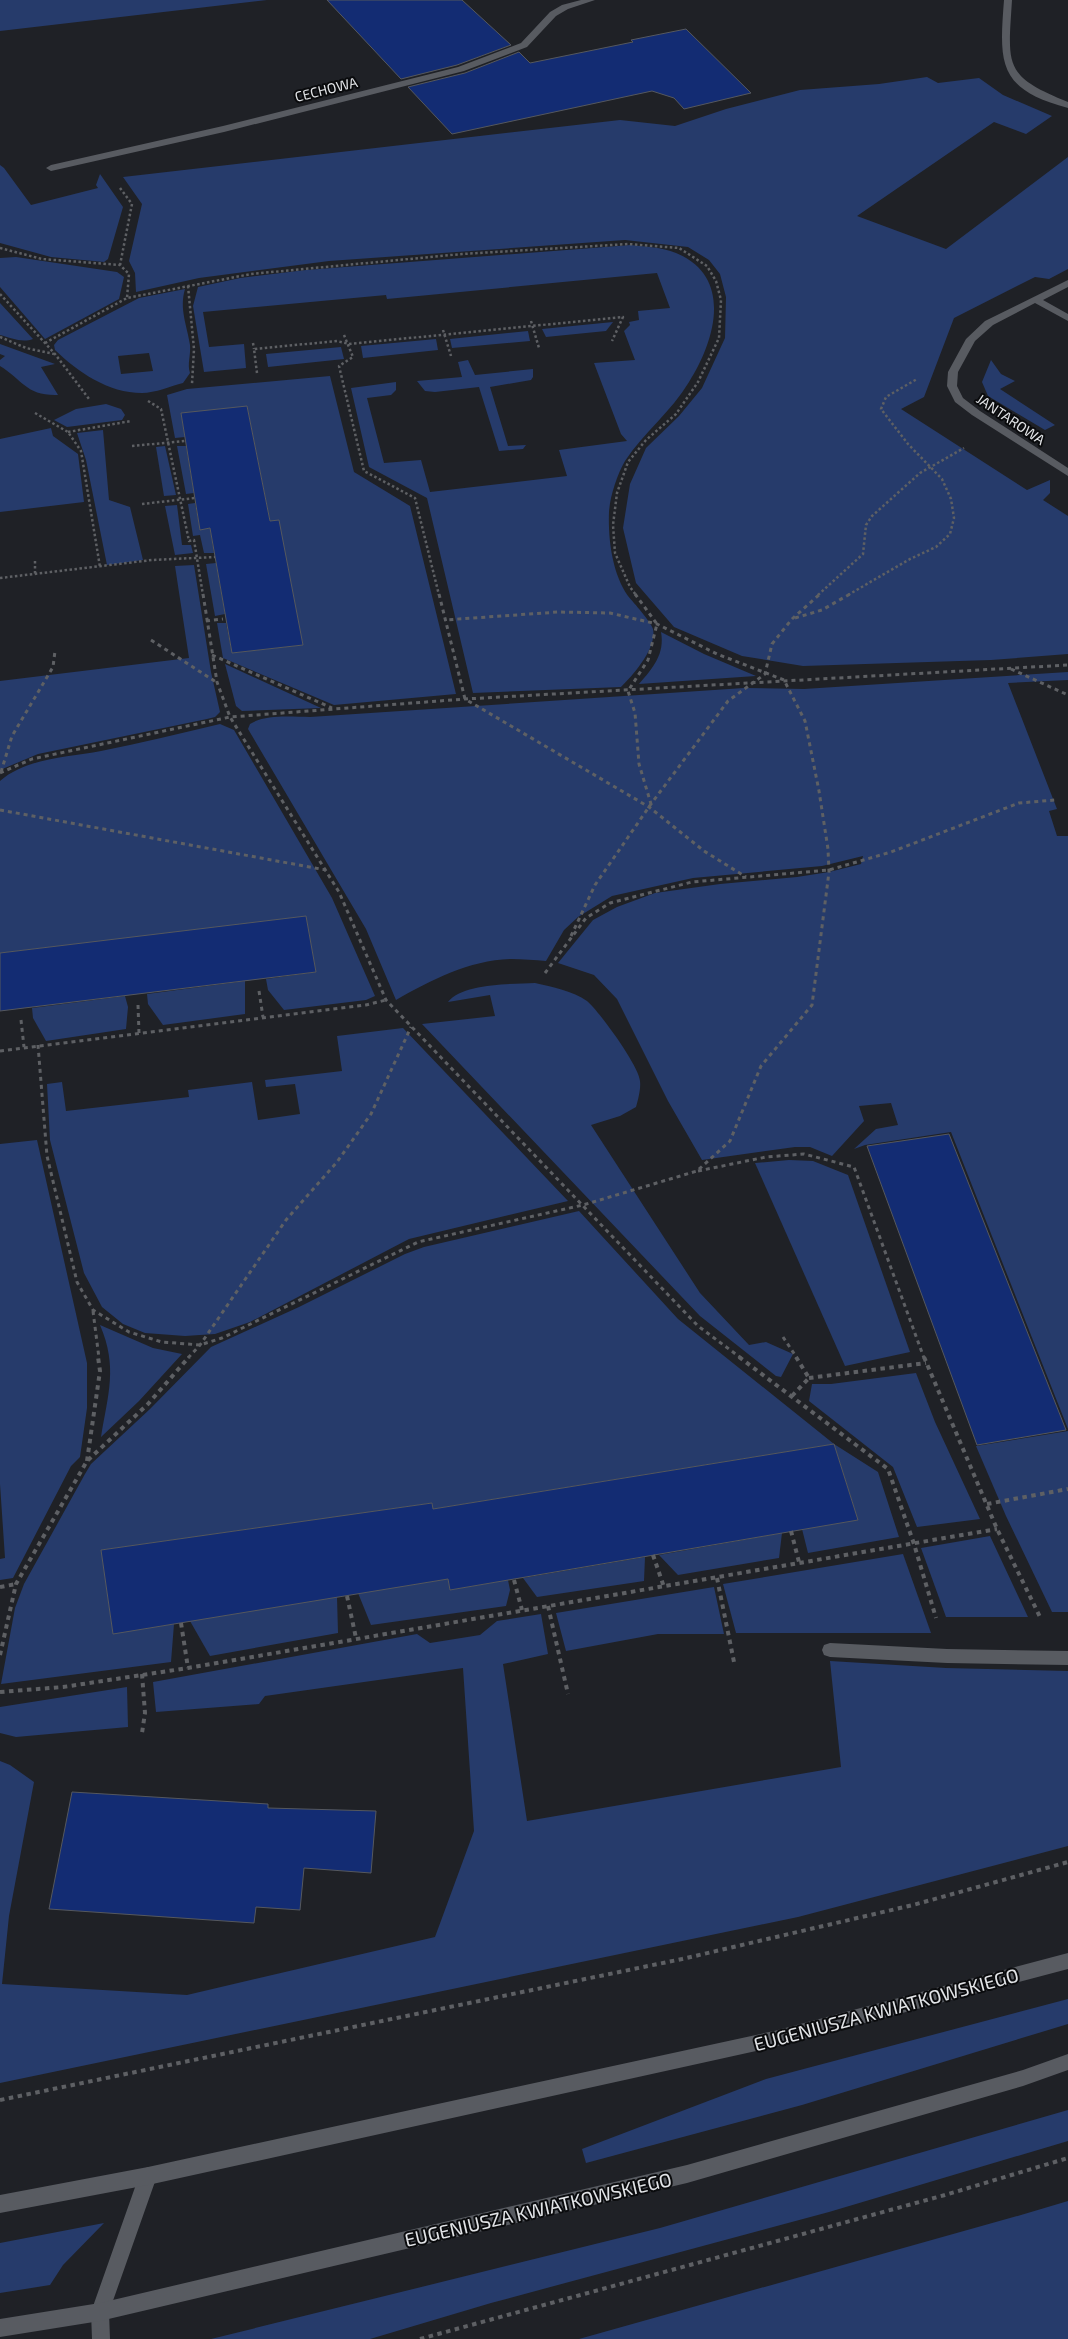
<svg xmlns="http://www.w3.org/2000/svg" width="1068" height="2339" font-family="'Exo 2',sans-serif">
  <style>
    .green { fill: #263b6b; fill-rule: evenodd }
    .building { fill: #132c73; stroke: #55585e }
    .lines { fill: none; stroke-linecap: round; stroke-linejoin: round }
    .path-far2 { stroke: #5e6064; stroke-width: 2.5; stroke-dasharray: 2.5 2.5; stroke-linecap: butt }
    .path-far1 { stroke: #5e6064; stroke-width: 3; stroke-dasharray: 4 4; stroke-linecap: butt }
    .path { stroke: #5e6064; stroke-width: 4; stroke-dasharray: 4.5 4.5; stroke-linecap: butt }
    .service { fill: #585b61; fill-rule: evenodd }
    .minor { fill: #585b61; fill-rule: evenodd }
    .secondary { fill: #585b61; fill-rule: evenodd }
    .labels { text-anchor: middle; dominant-baseline: central; stroke-width: 4; stroke-linejoin: round; paint-order: stroke }
    .far-street-label { font-size: 14px; fill: #e2e4e7; stroke: #0a0b0d }
    .near-street-label { font-size: 19px; fill: #e2e4e7; stroke: #0a0b0d }
  </style>
  <rect width="100%" height="100%" fill="#1f2126"/>
  <g class="green">
    <path d="M 0,0 L 267,0 L 0,31 Z"/>
    <path d="M 927,77 L 938,83 L 979,78 L 1003,95 L 1052,116 L 1026,134 L 994,122 L 857,216 L 946,249 L 1068,157 L 1068,269 L 1049,279 L 1035,277 L 954,318 L 924,397 L 901,409 L 1027,490 L 1050,480 L 1050,493 L 1043,500 L 1068,516 L 1068,654 L 991,660 L 803,666 L 742,656 L 674,627 L 636,583 L 623,528 L 630,484 L 646,448 L 679,416 L 702,388 L 725,338 L 726,297 L 720,274 L 709,260 L 688,247 L 625,240 L 329,261 L 199,278 L 136,292 L 135,273 L 129,261 L 142,204 L 123,177 L 620,120 L 675,126 L 726,109 L 800,90 L 879,84 Z"/>
    <path d="M 0,165 L 4,168 L 31,205 L 98,188 L 96,185 L 100,174 L 123,207 L 108,259 L 104,262 L 51,257 L 0,243 Z"/>
    <path d="M 631,245 C 646,247 661,247 676,253 C 734,277 715,341 689,382 C 671,412 644,432 625,461 C 617,475 610,496 609,512 C 608,539 612,573 628,596 C 634,603 651,622 653,629 C 657,648 633,675 621,687 L 473,693 L 427,498 L 369,467 L 351,388 L 396,382 L 396,390 L 391,395 L 367,398 L 384,463 L 421,460 L 430,492 L 567,476 L 559,450 L 627,441 L 621,434 L 594,363 L 635,360 L 624,331 L 630,325 L 629,322 L 639,320 L 638,311 L 670,308 L 657,273 L 387,299 L 386,295 L 203,312 L 209,347 L 244,344 L 246,368 L 204,372 L 193,306 L 198,287 L 240,278 L 306,270 Z"/>
    <path d="M 16,257 L 117,272 L 124,277 L 119,299 L 45,339 L 0,287 L 0,258 Z"/>
    <path d="M 185,289 C 179,309 187,325 190,345 C 191,355 187,364 190,373 L 183,383 C 171,386 155,393 142,393 C 108,393 78,372 55,350 L 54,345 L 58,340 L 139,298 ZM 149,353 L 153,371 L 121,374 L 118,356 Z"/>
    <path d="M 0,303 L 33,339 C 22,343 11,338 0,335 Z"/>
    <path d="M 613,322 L 606,331 L 546,337 L 542,329 Z"/>
    <path d="M 528,331 L 530,341 L 452,348 L 450,339 Z"/>
    <path d="M 436,339 L 438,350 L 363,358 L 361,346 Z"/>
    <path d="M 0,344 L 55,364 L 41,367 L 58,395 C 26,396 23,380 0,366 L 0,360 L 5,356 L 0,354 Z"/>
    <path d="M 341,347 L 344,359 L 268,367 L 266,354 Z"/>
    <path d="M 468,360 L 475,375 L 533,369 L 533,377 L 531,380 L 490,387 L 508,446 L 526,445 L 523,449 L 499,451 L 479,387 L 435,392 L 425,391 L 417,381 L 462,377 L 458,362 Z"/>
    <path d="M 991,360 L 1001,374 L 1015,381 L 1000,389 L 1055,425 L 1045,430 L 988,396 L 982,382 Z"/>
    <path d="M 330,376 L 354,472 L 410,506 L 456,694 L 334,705 L 223,658 L 217,623 L 226,623 L 232,653 L 303,645 L 284,551 L 270,521 L 247,407 L 181,413 L 185,437 L 175,438 L 167,395 L 187,389 Z"/>
    <path d="M 106,404 L 121,409 L 125,415 L 122,420 L 67,427 L 54,420 L 76,409 Z"/>
    <path d="M 51,428 L 53,436 L 78,454 L 84,502 L 0,512 L 0,439 Z"/>
    <path d="M 103,430 L 109,500 L 130,507 L 143,560 L 107,565 L 86,460 L 77,433 Z"/>
    <path d="M 165,446 L 176,495 L 164,496 L 156,447 Z"/>
    <path d="M 177,446 L 186,446 L 194,493 L 186,494 Z"/>
    <path d="M 195,503 L 200,529 L 210,528 L 214,553 L 204,553 L 200,535 L 193,536 L 188,504 Z"/>
    <path d="M 177,505 L 182,545 L 191,545 L 193,553 L 175,555 L 165,506 Z"/>
    <path d="M 216,563 L 225,614 L 215,616 L 206,564 Z"/>
    <path d="M 194,565 L 211,672 L 220,712 L 215,717 L 207,719 L 38,754 L 0,770 L 0,681 L 189,658 L 175,566 Z"/>
    <path d="M 661,632 L 704,654 L 756,676 L 639,684 C 653,668 665,654 661,632 Z"/>
    <path d="M 225,664 L 321,708 L 242,711 L 236,706 Z"/>
    <path d="M 1068,672 L 1068,680 L 1008,683 L 1057,809 L 1049,811 L 1057,836 L 1068,836 L 1068,1429 L 951,1132 L 865,1145 L 854,1149 L 876,1129 L 898,1125 L 891,1103 L 859,1106 L 864,1121 L 832,1156 L 810,1147 L 795,1147 L 702,1160 L 668,1101 L 617,999 L 594,975 L 558,963 L 593,920 L 617,907 L 655,893 L 720,884 L 797,877 L 829,872 L 861,864 L 863,856 L 822,866 L 693,878 L 612,896 L 578,917 L 564,930 L 546,961 C 535,960 523,959 511,959 C 470,960 431,980 396,1000 L 366,929 L 248,729 L 250,724 C 266,714 291,717 310,717 L 744,688 L 804,689 Z"/>
    <path d="M 220,724 L 234,730 L 332,898 L 375,996 L 366,1000 L 284,1010 L 268,990 L 266,979 L 316,972 L 306,917 L 0,953 L 0,781 C 26,758 69,757 101,751 C 141,743 181,733 220,724 Z"/>
    <path d="M 245,981 L 245,1014 L 163,1025 L 148,1004 L 147,994 Z"/>
    <path d="M 535,983 C 552,987 573,991 587,1001 C 599,1011 639,1066 640,1081 C 641,1089 638,1100 636,1107 L 620,1116 L 591,1125 L 700,1293 L 749,1345 L 766,1342 L 793,1354 L 781,1377 L 776,1376 L 700,1316 L 422,1024 L 495,1016 L 490,995 L 448,1002 C 462,983 513,984 535,983 Z"/>
    <path d="M 125,996 L 128,1007 L 126,1029 L 46,1041 L 33,1018 L 32,1008 Z"/>
    <path d="M 403,1028 L 568,1201 L 409,1239 L 250,1322 L 215,1334 L 185,1336 L 145,1333 L 123,1324 L 102,1307 L 84,1273 L 50,1140 L 47,1084 L 62,1082 L 66,1111 L 189,1097 L 188,1090 L 252,1082 L 258,1120 L 300,1114 L 295,1084 L 266,1087 L 265,1080 L 342,1071 L 337,1036 Z"/>
    <path d="M 37,1140 L 87,1363 L 87,1408 L 80,1457 L 71,1466 L 13,1578 L 0,1580 L 0,1559 L 5,1558 L 0,1484 L 0,1144 Z"/>
    <path d="M 789,1160 L 813,1161 L 848,1175 L 910,1352 L 845,1366 L 755,1163 Z"/>
    <path d="M 579,1211 L 678,1319 L 834,1444 L 878,1472 L 899,1537 L 808,1553 L 802,1529 L 858,1520 L 834,1444 L 433,1509 L 432,1503 L 102,1550 L 113,1633 L 174,1624 L 171,1662 L 1,1684 L 15,1608 L 24,1584 L 85,1474 L 91,1464 L 150,1409 L 211,1347 L 299,1307 L 405,1254 L 424,1247 Z"/>
    <path d="M 100,1325 L 153,1348 L 182,1354 L 139,1401 L 101,1437 C 108,1394 118,1367 100,1325 Z"/>
    <path d="M 916,1373 L 935,1422 L 980,1519 L 917,1527 L 893,1467 L 809,1401 L 812,1384 L 831,1384 Z"/>
    <path d="M 1068,1431 L 1068,1612 L 1052,1612 L 1006,1516 L 976,1446 Z"/>
    <path d="M 782,1533 L 779,1558 L 678,1575 L 659,1555 Z"/>
    <path d="M 990,1536 L 1028,1617 L 946,1617 L 921,1548 Z"/>
    <path d="M 903,1554 L 931,1633 L 736,1633 L 723,1584 Z"/>
    <path d="M 645,1557 L 644,1581 L 537,1597 L 523,1578 Z"/>
    <path d="M 448,1579 L 450,1590 L 508,1580 L 510,1590 L 506,1606 L 371,1625 L 358,1593 Z"/>
    <path d="M 714,1587 L 724,1634 L 658,1634 L 566,1651 L 556,1613 Z"/>
    <path d="M 337,1597 L 338,1633 L 210,1656 L 190,1621 Z"/>
    <path d="M 541,1614 L 548,1654 L 503,1664 L 527,1821 L 841,1767 L 830,1661 L 946,1668 L 1068,1671 L 1068,1846 L 798,1917 L 0,2083 L 0,1761 L 10,1765 L 34,1782 L 9,1916 L 2,1984 L 187,1995 L 435,1937 L 474,1831 L 463,1668 L 265,1696 L 259,1704 L 156,1712 L 153,1682 L 417,1634 L 430,1643 L 480,1635 L 497,1621 Z"/>
    <path d="M 127,1687 L 128,1727 L 16,1737 L 0,1733 L 0,1707 Z"/>
    <path d="M 1068,1999 L 1068,2024 L 802,2105 L 586,2163 L 582,2149 L 766,2079 Z"/>
    <path d="M 1068,2110 L 1068,2141 L 829,2212 L 491,2303 L 370,2339 L 211,2339 L 660,2228 Z"/>
    <path d="M 1068,2201 L 1068,2339 L 579,2339 L 1021,2215 Z"/>
    <path d="M 104,2223 L 63,2265 L 50,2285 L 0,2293 L 0,2243 Z"/>
  </g>
  <g class="building">
    <path d="M 327,0 L 462,0 L 511,45 L 457,65 L 401,79 Z"/>
    <path d="M 686,29 L 751,93 L 684,109 L 674,98 L 652,91 L 452,134 L 408,87 L 465,73 L 519,52 L 530,63 L 633,42 L 631,40 Z"/>
    <path d="M 247,406 L 270,521 L 279,520 L 303,645 L 232,653 L 210,528 L 200,530 L 181,413 Z"/>
    <path d="M 306,916 L 316,972 L 0,1011 L 0,953 Z"/>
    <path d="M 949,1134 L 1066,1430 L 977,1445 L 867,1146 Z"/>
    <path d="M 834,1444 L 858,1520 L 450,1590 L 448,1579 L 113,1634 L 101,1550 L 432,1503 L 433,1509 Z"/>
    <path d="M 72,1792 L 268,1804 L 268,1808 L 376,1811 L 371,1873 L 304,1868 L 300,1910 L 256,1907 L 254,1923 L 49,1909 Z"/>
  </g>
  <g class="lines">
    <g class="path-far2">
      <path d="M 120,188 L 132,204 L 120,265"/>
      <path d="M 0,248 L 42,259 L 120,265 L 129,274 L 127,298"/>
      <path d="M 188,286 L 194,349 L 192,384"/>
      <path d="M 0,294 L 55,354 L 89,399"/>
      <path d="M 531,321 L 539,348"/>
      <path d="M 443,330 L 451,356"/>
      <path d="M 344,335 L 353,357 L 339,366 L 364,471 L 415,498 L 439,595"/>
      <path d="M 0,337 L 26,348 L 54,354"/>
      <path d="M 45,343 L 127,298 L 251,274 L 462,254 L 628,244 L 679,248 L 707,266 L 716,281 L 721,300 L 719,338 L 698,382 L 676,414 L 646,440 L 628,462 L 617,493 L 613,525 L 615,553 L 630,587 L 636,595"/>
      <path d="M 253,343 L 254,349"/>
      <path d="M 257,373 L 254,349 L 337,341 L 349,344 L 623,317 L 612,341"/>
      <path d="M 148,401 L 161,409 L 189,541 L 194,540 L 203,595"/>
      <path d="M 35,413 L 68,432 L 81,451 L 100,567"/>
      <path d="M 68,432 L 131,421"/>
      <path d="M 132,446 L 185,441"/>
      <path d="M 142,504 L 195,498"/>
      <path d="M 35,561 L 35,575"/>
      <path d="M 0,578 L 152,560 L 215,557"/>
      <path d="M 818,595 L 863,554 L 866,525 L 872,516 L 920,473 L 964,448"/>
      <path d="M 848,595 L 910,559 L 936,547 L 950,534 L 954,518 L 951,499 L 942,479 L 908,444 L 881,409 L 886,397 L 917,379"/>
    </g>
    <g class="path-far1">
      <path d="M 203,594 L 217,682 L 230,717 L 339,892 L 386,1000 L 698,1326 L 741,1358"/>
      <path d="M 439,594 L 465,699 L 649,807 L 704,851 L 746,877"/>
      <path d="M 635,594 L 657,624 L 648,660 L 628,691 L 635,713 L 639,764 L 651,804"/>
      <path d="M 795,618 L 822,610 L 850,594"/>
      <path d="M 206,621 L 223,619"/>
      <path d="M 151,640 L 216,682"/>
      <path d="M 212,655 L 332,708"/>
      <path d="M 1011,669 L 1068,695"/>
      <path d="M 1,772 L 12,736 L 53,667 L 55,651"/>
      <path d="M 0,773 L 32,759 L 230,717 L 465,699 L 1068,665"/>
      <path d="M 0,810 L 326,870"/>
      <path d="M 571,936 L 595,885 L 651,804 L 728,701 L 765,674 L 772,644 L 792,619 L 820,594"/>
      <path d="M 545,973 L 586,918 L 610,903 L 692,882 L 829,870 L 891,852 L 1019,803 L 1055,800"/>
      <path d="M 259,991 L 263,1017"/>
      <path d="M 138,1005 L 139,1033"/>
      <path d="M 21,1020 L 24,1047"/>
      <path d="M 38,1045 L 47,1156 L 77,1282 L 93,1310 L 129,1332 L 162,1342 L 200,1345 L 222,1338 L 418,1242 L 583,1205 L 697,1171 L 730,1141 L 761,1066 L 812,1005 L 829,872 L 828,849 L 819,791 L 805,721 L 784,680 L 717,654 L 657,624 L 610,613 L 558,612 L 445,620"/>
      <path d="M 0,1051 L 366,1005 L 386,1000"/>
      <path d="M 698,1171 L 766,1157 L 804,1154 L 854,1167 L 924,1358"/>
      <path d="M 93,1311 L 99,1358"/>
      <path d="M 783,1337 L 797,1358"/>
      <path d="M 188,1358 L 200,1345 L 286,1220 L 337,1162 L 371,1114 L 411,1027"/>
    </g>
    <g class="path">
      <path d="M 739,1357 L 888,1469 L 914,1544 L 936,1618"/>
      <path d="M 924,1357 L 997,1529 L 1041,1619"/>
      <path d="M 809,1378 L 926,1363"/>
      <path d="M 792,1396 L 809,1378 L 796,1357"/>
      <path d="M 87,1461 L 100,1371 L 98,1357"/>
      <path d="M 987,1504 L 1068,1489"/>
      <path d="M 791,1531 L 799,1562"/>
      <path d="M 653,1555 L 664,1587"/>
      <path d="M 717,1578 L 734,1662"/>
      <path d="M 514,1580 L 522,1610"/>
      <path d="M 0,1587 L 16,1584"/>
      <path d="M 347,1596 L 356,1638"/>
      <path d="M 548,1606 L 568,1694"/>
      <path d="M 181,1623 L 188,1668"/>
      <path d="M 0,1655 L 16,1584 L 87,1461 L 148,1404 L 189,1357"/>
      <path d="M 142,1674 L 145,1713 L 142,1733"/>
      <path d="M 0,1692 L 63,1687 L 188,1668 L 997,1529"/>
      <path d="M 0,2100 L 682,1959 L 913,1905 L 1068,1862"/>
      <path d="M 420,2339 L 945,2195 L 1068,2158"/>
    </g>
    <path class="service" d="M 830,1643 L 947,1649 L 1068,1651 L 1068,1665 L 947,1663 L 830,1657 L 824,1655 L 822,1650 L 824,1645 Z"/>
    <g class="minor">
      <path d="M 581,0 L 595,0 L 568,9 L 556,16 L 527,47 L 464,71 L 224,132 L 51,171 L 46,168 L 51,165 L 223,126 L 458,67 L 521,43 L 550,12 L 562,5 Z"/>
      <path d="M 1004,0 L 1012,0 C 1008,66 1003,76 1068,102 L 1068,108 C 998,89 999,64 1004,0 Z"/>
      <path d="M 1068,280 L 1068,287 L 1043,300 L 1068,314 L 1068,321 L 1035,303 L 993,325 L 975,341 L 958,372 L 957,386 L 963,398 L 980,411 L 1068,468 L 1068,476 L 972,415 L 955,402 L 947,386 L 948,372 L 966,339 L 985,321 Z"/>
      <path d="M 148,2167 L 154,2170 L 157,2176 L 109,2312 L 110,2339 L 92,2339 L 91,2312 L 139,2176 L 142,2170 Z"/>
    </g>
    <g class="secondary">
      <path d="M 1068,1953 L 1068,1969 L 774,2047 L 148,2185 L 0,2213 L 0,2195 L 148,2167 L 774,2031 Z"/>
      <path d="M 1068,2054 L 1068,2070 L 1023,2086 L 687,2183 L 100,2321 L 0,2337 L 0,2319 L 100,2303 L 687,2165 L 1023,2070 Z"/>
    </g>
  </g>
  <g class="labels">
    <g class="far-street-label">
      <text transform="translate(326 89) rotate(-14)">CECHOWA</text>
      <text transform="translate(1011 419) rotate(34)">JANTAROWA</text>
    </g>
    <g class="near-street-label">
      <text transform="translate(886 2009) rotate(-15)">EUGENIUSZA KWIATKOWSKIEGO</text>
      <text transform="translate(538 2209) rotate(-13)">EUGENIUSZA KWIATKOWSKIEGO</text>
    </g>
  </g>
</svg>
